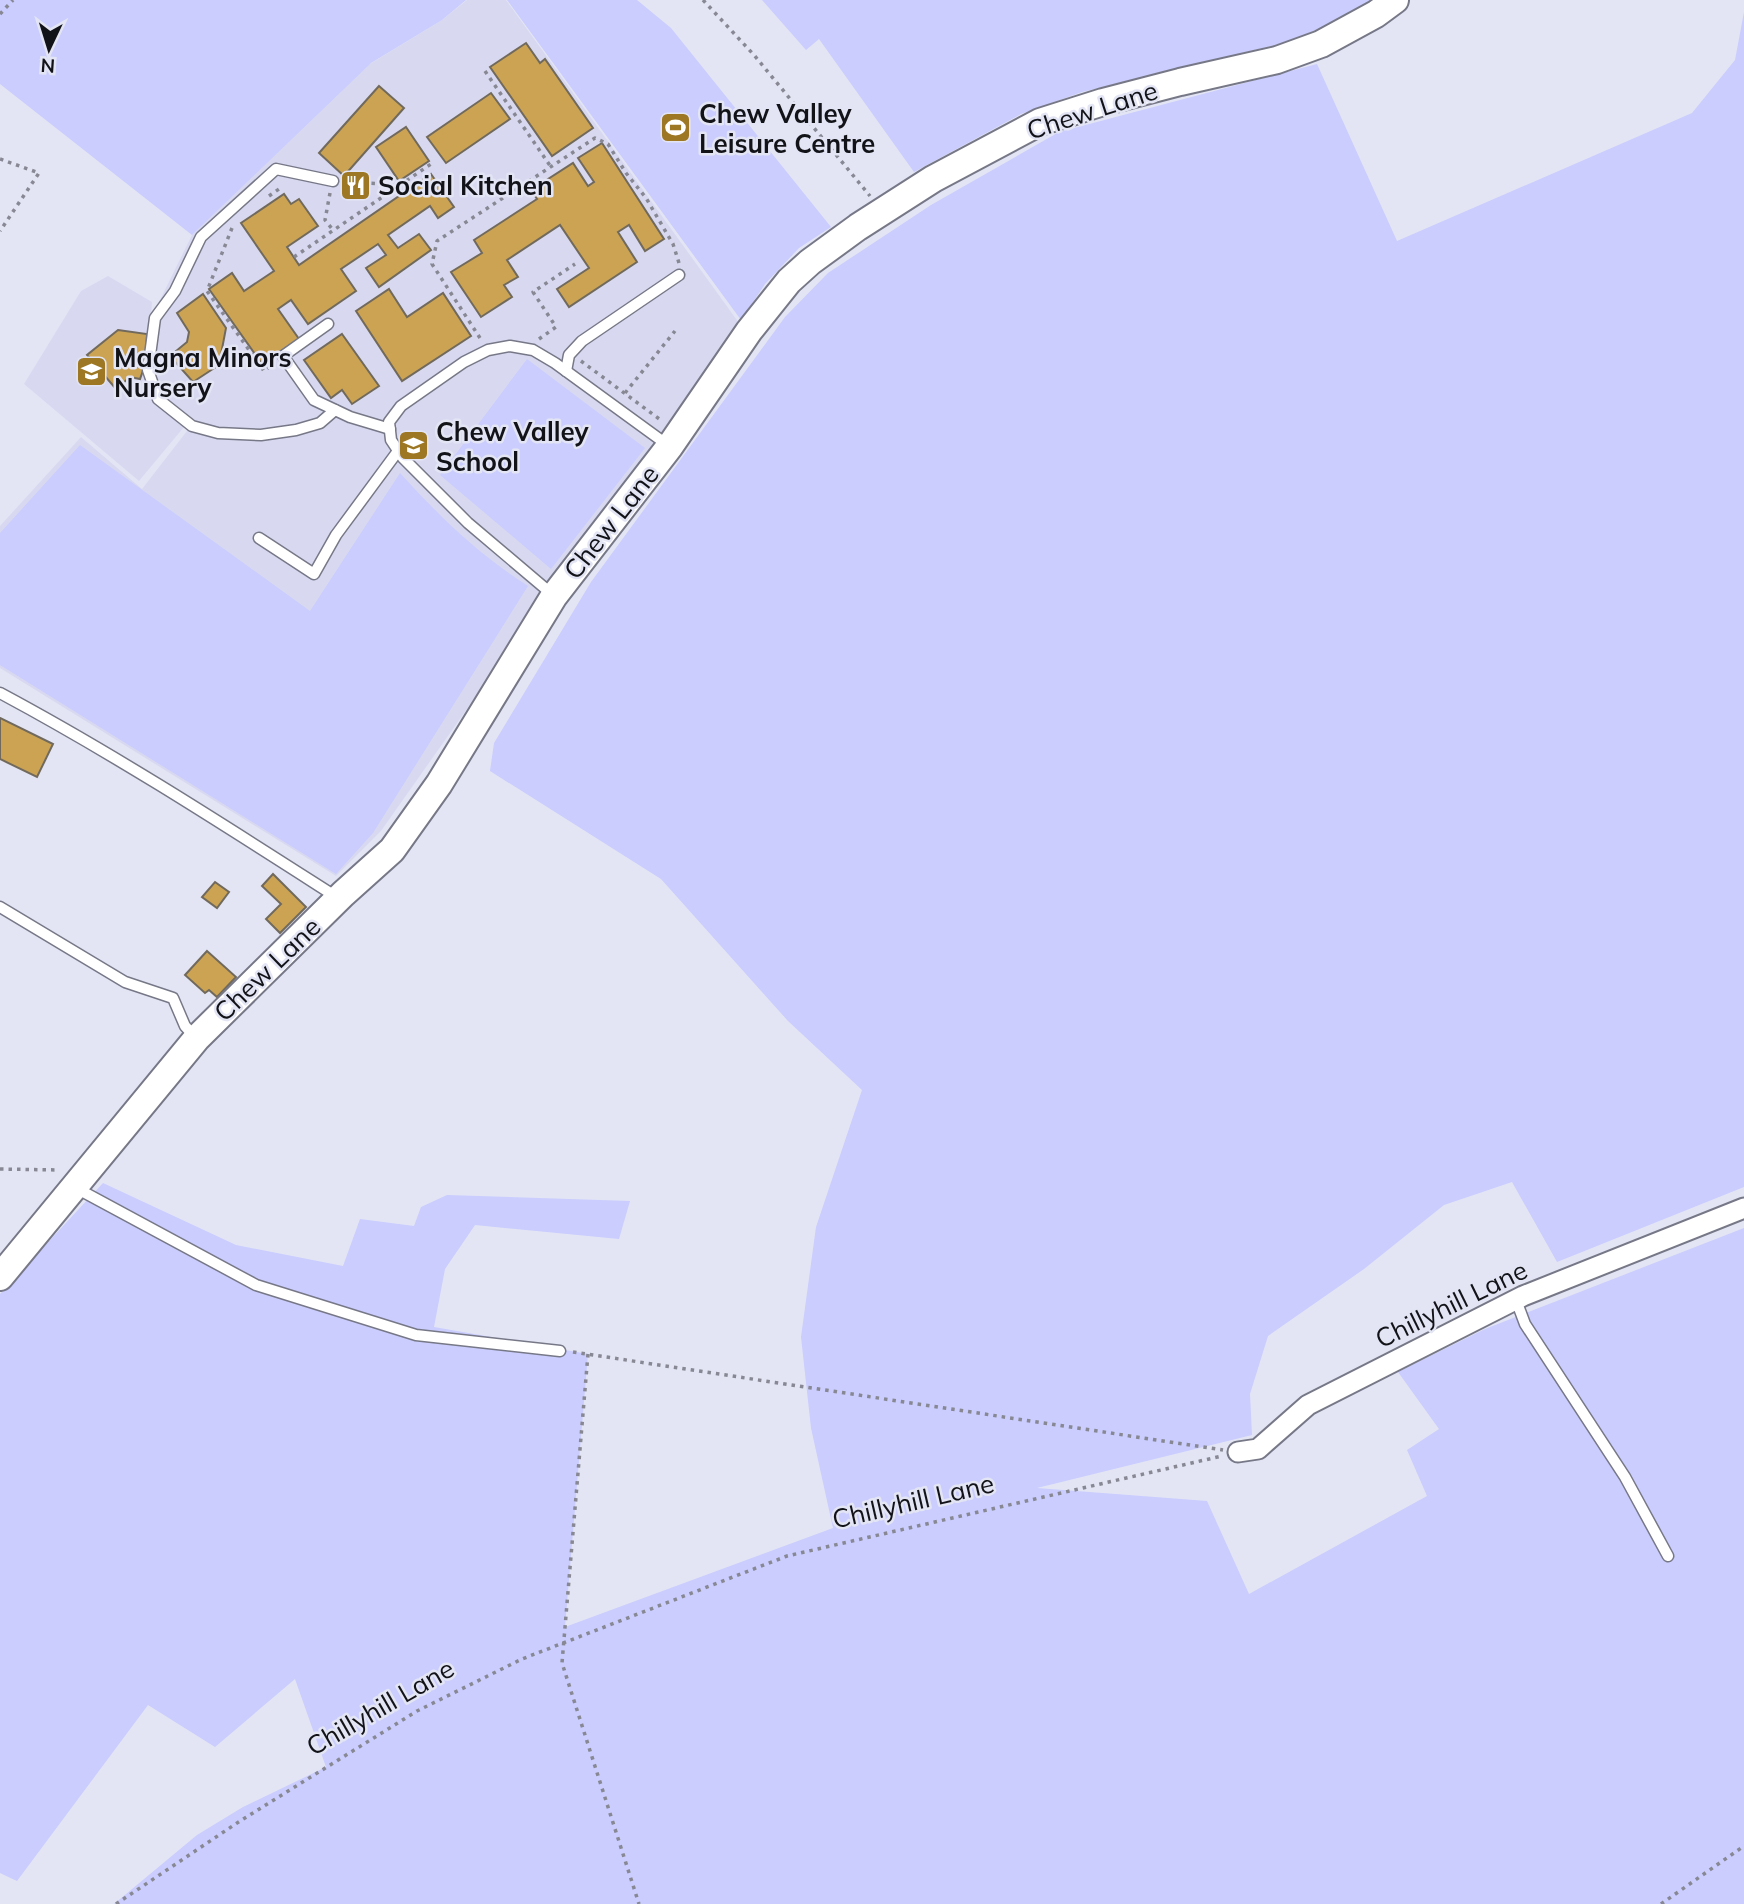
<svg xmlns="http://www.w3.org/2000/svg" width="1744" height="1904" font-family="Mulish,sans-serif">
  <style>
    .built { fill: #d8d9f1 }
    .green { fill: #cacdfd }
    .building { fill: #cba353; stroke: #716a5c; stroke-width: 2 }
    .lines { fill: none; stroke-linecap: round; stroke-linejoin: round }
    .lane-casing { stroke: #777887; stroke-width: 13 }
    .street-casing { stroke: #777887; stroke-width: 23 }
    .secondary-casing { stroke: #777887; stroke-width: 30 }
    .path { stroke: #878893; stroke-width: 3.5; stroke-dasharray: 3.5 5; stroke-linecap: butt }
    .lane { stroke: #fff; stroke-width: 10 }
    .street { stroke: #fff; stroke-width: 19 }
    .secondary { stroke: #fff; stroke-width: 26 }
    .labels { text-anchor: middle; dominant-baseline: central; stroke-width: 5; stroke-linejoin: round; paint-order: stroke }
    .street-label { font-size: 26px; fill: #121318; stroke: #e3e5f5 }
    .poi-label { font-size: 26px; font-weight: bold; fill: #121318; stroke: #e3e5f5; text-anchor: start }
  </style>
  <rect width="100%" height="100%" fill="#e3e5f5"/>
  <path class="built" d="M 467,0 L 506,0 L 739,323 L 381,831 L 336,876 L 0,668 L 0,526 L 81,437 L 142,489 L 187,431 L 153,383 L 154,399 L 184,427 L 139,481 L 24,384 L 81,291 L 108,276 L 152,302 L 148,359 L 152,378 L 158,304 L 192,235 L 365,67 L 442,20 Z"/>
  <g class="green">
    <path d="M 0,0 L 466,0 L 442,20 L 371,63 L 192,235 L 0,84 Z"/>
    <path d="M 507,0 L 637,0 L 671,28 L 831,227 L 799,248 L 765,284 L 741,320 Z"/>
    <path d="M 762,0 L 1383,0 L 1352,16 L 1283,43 L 1082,92 L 1021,114 L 914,172 L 819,39 L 806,50 Z"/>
    <path d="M 1744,12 L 1744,1187 L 1557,1262 L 1512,1182 L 1444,1205 L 1364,1269 L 1268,1336 L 1250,1394 L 1252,1435 L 1037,1488 L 1207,1501 L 1249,1594 L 1427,1496 L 1407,1450 L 1439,1429 L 1398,1372 L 1485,1329 L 1744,1228 L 1744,1904 L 114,1904 L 197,1835 L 243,1807 L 326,1767 L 295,1679 L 215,1747 L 148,1705 L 17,1881 L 0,1873 L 0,1294 L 103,1183 L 236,1245 L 343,1266 L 360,1219 L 414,1226 L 421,1207 L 447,1195 L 630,1201 L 619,1239 L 475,1225 L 445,1269 L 434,1327 L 588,1354 L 565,1627 L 833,1528 L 811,1428 L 801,1337 L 816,1227 L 862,1090 L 788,1021 L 661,879 L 490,771 L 494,743 L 591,582 L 785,317 L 828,273 L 931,205 L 1059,132 L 1317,64 L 1397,241 L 1692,113 L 1735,60 Z"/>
    <path d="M 527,359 L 645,448 L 551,569 L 440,475 Z"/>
    <path d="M 80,445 L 310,611 L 400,473 C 440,517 478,554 528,586 L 373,833 L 336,874 L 0,665 L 0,533 Z"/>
  </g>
  <g class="building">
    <path d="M 526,43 L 540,63 L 545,59 L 593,128 L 552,156 L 490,67 Z"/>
    <path d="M 379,86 L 404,108 L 344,176 L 319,153 Z"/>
    <path d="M 491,93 L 510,119 L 446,163 L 427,137 Z"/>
    <path d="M 406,127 L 429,161 L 399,181 L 376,147 Z"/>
    <path d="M 602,143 L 664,239 L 645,251 L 629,225 L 618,232 L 637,262 L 569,307 L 557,289 L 589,268 L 560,225 L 507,260 L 518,277 L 504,285 L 512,297 L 481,317 L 451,272 L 482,253 L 474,240 L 537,199 L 531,190 L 573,163 L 588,186 L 594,182 L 578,158 Z"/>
    <path d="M 431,174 L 454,207 L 438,218 L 430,206 L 388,235 L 398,248 L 419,234 L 431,250 L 379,287 L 366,268 L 386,255 L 378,244 L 341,269 L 356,291 L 308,324 L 291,300 L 278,309 L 299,339 L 262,364 L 209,289 L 232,273 L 244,291 L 274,271 L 241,223 L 284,194 L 291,204 L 299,199 L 318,226 L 287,247 L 299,265 Z"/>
    <path d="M 389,289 L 407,317 L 443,293 L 471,336 L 402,381 L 356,311 Z"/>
    <path d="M 203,294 L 226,328 L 219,365 L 193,382 L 170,356 L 187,342 L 189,332 L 177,313 Z"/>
    <path d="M 118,330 L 147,334 L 146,362 L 140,379 L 130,377 L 116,389 L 87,355 Z"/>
    <path d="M 342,334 L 379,386 L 352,404 L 342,390 L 331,398 L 304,360 Z"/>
    <path d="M 0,718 L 53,744 L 37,777 L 0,759 Z"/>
    <path d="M 273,874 L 306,907 L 280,933 L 266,919 L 281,904 L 262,886 Z"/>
    <path d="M 215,882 L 229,892 L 217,908 L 202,897 Z"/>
    <path d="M 207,951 L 236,977 L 217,997 L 209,990 L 205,993 L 185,975 Z"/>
  </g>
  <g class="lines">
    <defs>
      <g id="lane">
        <path d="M 333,181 L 276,169 L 201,237 L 175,291 L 155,318 L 148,370 L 158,399 L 192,426 L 218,433 L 261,435 L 296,430 L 320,423 L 335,410"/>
        <path d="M 328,324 L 283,356 L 314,400 L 350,417 L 390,429"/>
        <path d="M 566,371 L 569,355 L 582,341 L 679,275"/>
        <path d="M 259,538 L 314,574 L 336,535 L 398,451"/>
        <path d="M 553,595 L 468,523 L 403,458 L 391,440 L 389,422 L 401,406 L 464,362 L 488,350 L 510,346 L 533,350 L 555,363 L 669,446"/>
        <path d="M 0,693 C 116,755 227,827 338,898"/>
        <path d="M 0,907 L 125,982 L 173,998 L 185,1026 L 196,1038"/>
        <path d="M 76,1188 L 256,1285 L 416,1335 L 560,1351"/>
        <path d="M 1516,1300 L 1525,1324 L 1625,1477 L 1668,1556"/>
      </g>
      <path id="street" d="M 1238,1452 L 1258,1449 L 1308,1405 L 1523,1296 L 1744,1208"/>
      <path id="secondary" d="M 0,1277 L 197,1038 L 343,894 L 392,850 L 439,784 L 554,596 L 670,446 L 749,331 L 789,281 L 810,262 L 858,227 L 933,179 L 1040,122 L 1103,102 L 1180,82 L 1277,60 L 1321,44 L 1376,14 L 1395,0"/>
    </defs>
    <use href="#lane" class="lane-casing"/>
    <use href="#street" class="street-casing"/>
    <use href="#secondary" class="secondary-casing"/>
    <g class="path">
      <path d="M 703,0 L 754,55 L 870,196"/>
      <path d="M 0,14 L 13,0"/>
      <path d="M 485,71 L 551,167"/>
      <path d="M 0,159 L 39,173 L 0,231"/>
      <path d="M 346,182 L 386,184 L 395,189"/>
      <path d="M 330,193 L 325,220 L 333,230"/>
      <path d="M 269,196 L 279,189"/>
      <path d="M 232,228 L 207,291 L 264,371 L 273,364"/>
      <path d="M 294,257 L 431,164"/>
      <path d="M 480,338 L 432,264 L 437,241 L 595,138 L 608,144 L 626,173 L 646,198 L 673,244 L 679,263"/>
      <path d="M 539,339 L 556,327 L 533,292 L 575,264"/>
      <path d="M 581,361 L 662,421"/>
      <path d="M 625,393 L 675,331"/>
      <path d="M 0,1169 L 59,1170"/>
      <path d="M 573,1352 L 1223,1450"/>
      <path d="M 588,1354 L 562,1663 L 639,1904"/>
      <path d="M 116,1904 L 240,1821 L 417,1711 L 522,1659 L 787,1556 L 1222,1456"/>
      <path d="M 1661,1904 L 1744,1846"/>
    </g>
    <use href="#lane" class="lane"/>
    <use href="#street" class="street"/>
    <use href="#secondary" class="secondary"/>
  </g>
  <defs>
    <symbol id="stadium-square" viewBox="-11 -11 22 22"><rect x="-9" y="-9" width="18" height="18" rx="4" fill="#9d7724" stroke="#e3e5f5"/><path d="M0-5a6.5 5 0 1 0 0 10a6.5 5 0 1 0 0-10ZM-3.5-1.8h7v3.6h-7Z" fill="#fff"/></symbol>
    <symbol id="restaurant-square" viewBox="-11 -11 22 22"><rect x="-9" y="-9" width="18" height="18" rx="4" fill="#9d7724" stroke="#e3e5f5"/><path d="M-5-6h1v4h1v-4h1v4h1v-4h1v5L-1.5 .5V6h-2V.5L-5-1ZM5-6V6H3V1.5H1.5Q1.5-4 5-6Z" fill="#fff"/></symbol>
    <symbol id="school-square" viewBox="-11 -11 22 22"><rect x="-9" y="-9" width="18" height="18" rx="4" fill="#9d7724" stroke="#e3e5f5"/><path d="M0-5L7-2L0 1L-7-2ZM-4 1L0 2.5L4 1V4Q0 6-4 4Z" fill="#fff"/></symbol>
  </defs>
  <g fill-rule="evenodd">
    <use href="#stadium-square" x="658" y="110" width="35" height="35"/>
    <use href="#restaurant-square" x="338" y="168" width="35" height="35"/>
    <use href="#school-square" x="74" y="354" width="35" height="35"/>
    <use href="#school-square" x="396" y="428" width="35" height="35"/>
  </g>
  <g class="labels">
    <g class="street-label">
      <text transform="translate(1092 110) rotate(-18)">Chew Lane</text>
      <text transform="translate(611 522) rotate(-52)">Chew Lane</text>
      <text transform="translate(267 969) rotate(-44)">Chew Lane</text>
      <text transform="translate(1451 1304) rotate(-26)">Chillyhill Lane</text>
      <text transform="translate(913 1501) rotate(-13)">Chillyhill Lane</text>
      <text transform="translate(380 1707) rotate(-30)">Chillyhill Lane</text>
    </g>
    <g class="poi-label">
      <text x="699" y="113">Chew Valley<tspan x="699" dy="30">Leisure Centre</tspan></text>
      <text x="378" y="185">Social Kitchen</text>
      <text x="114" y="357">Magna Minors<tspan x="114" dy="30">Nursery</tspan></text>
      <text x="436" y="431">Chew Valley<tspan x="436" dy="30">School</tspan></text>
    </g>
  </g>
  <g transform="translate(49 49) rotate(184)" stroke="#e3e5f5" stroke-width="5" paint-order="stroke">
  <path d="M0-5L12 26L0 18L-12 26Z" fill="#121318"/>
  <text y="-10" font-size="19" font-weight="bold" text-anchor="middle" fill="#121318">N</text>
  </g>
</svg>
